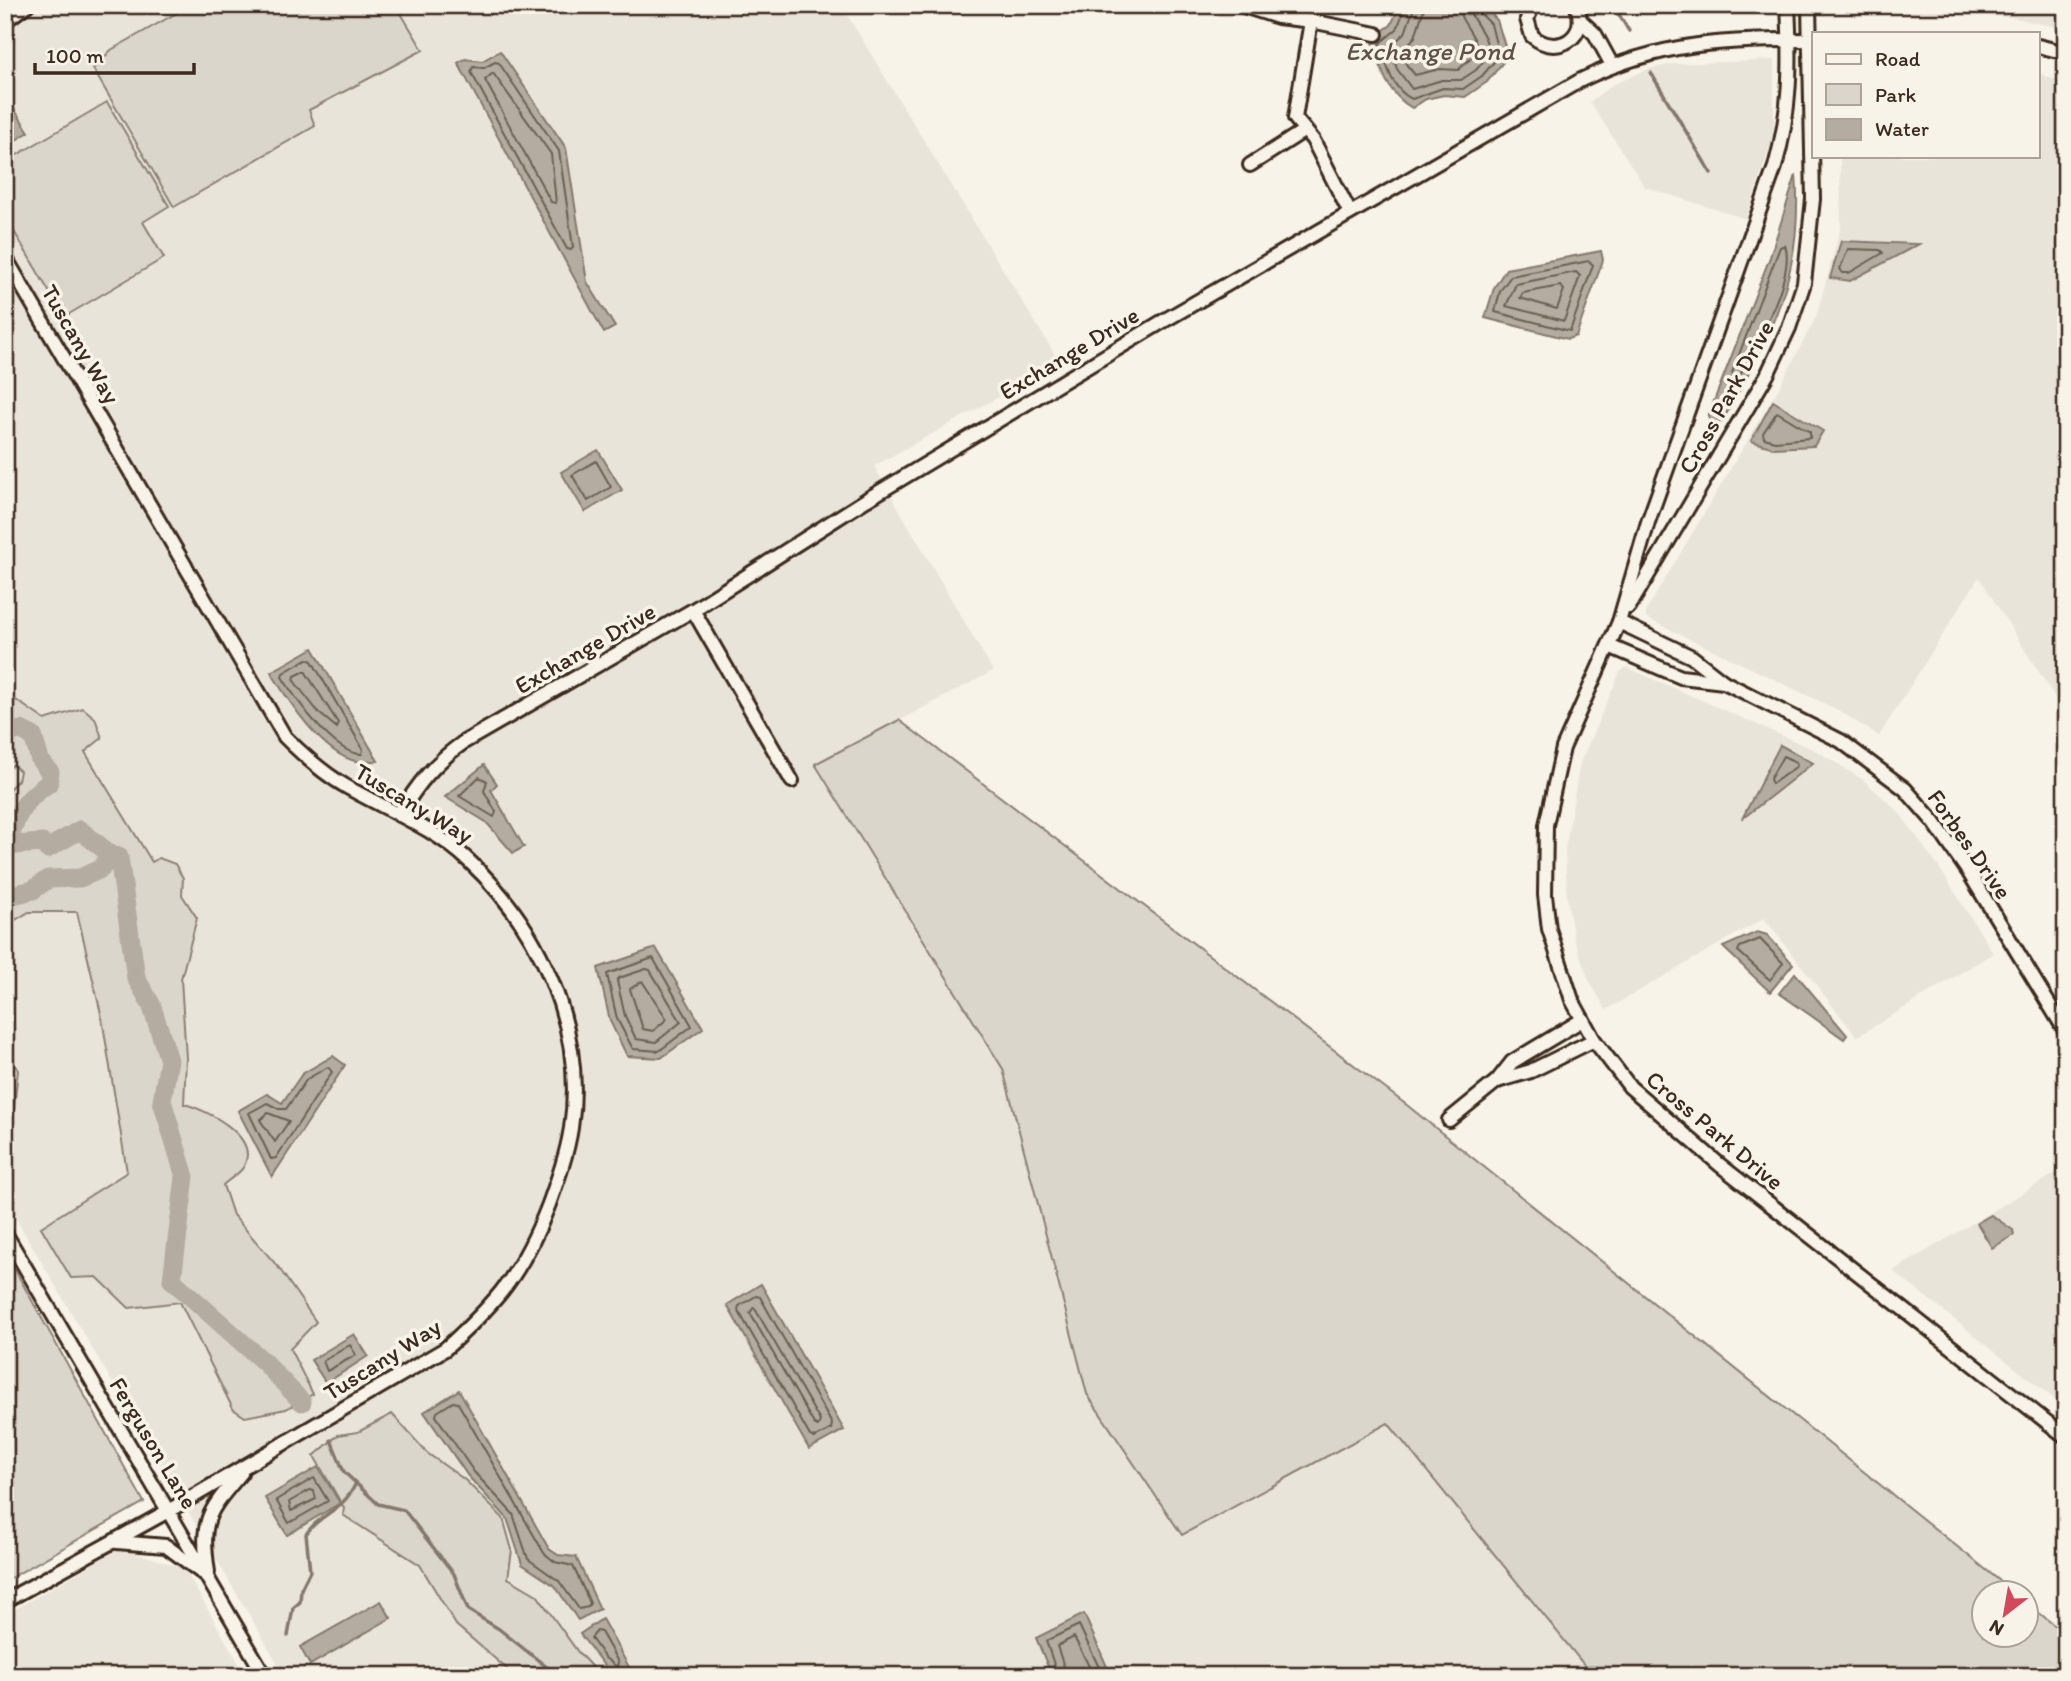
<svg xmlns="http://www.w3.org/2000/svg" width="2071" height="1681" font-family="Itim,sans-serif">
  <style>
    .built { fill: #e9e4d9 }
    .green { fill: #dbd6cb; stroke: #8b8074; stroke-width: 2 }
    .water { fill: #b4aca0; stroke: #84786c; stroke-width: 2 }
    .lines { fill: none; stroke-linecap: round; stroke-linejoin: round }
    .shore { stroke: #6b5e52; stroke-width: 2 }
    .stream { stroke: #84786c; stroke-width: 3.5 }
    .river { stroke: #b4aca0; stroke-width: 19 }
    .minor-casing { stroke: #3b2a1e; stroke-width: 18 }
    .minor { stroke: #f7f3e8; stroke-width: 12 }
    .labels { text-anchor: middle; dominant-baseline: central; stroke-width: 7; stroke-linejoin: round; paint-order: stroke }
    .street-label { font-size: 24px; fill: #3b2a1e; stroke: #f7f3e8 }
    .water-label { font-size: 26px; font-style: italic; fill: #5f5145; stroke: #f7f3e8 }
  </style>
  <rect width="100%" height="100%" fill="#f7f3e8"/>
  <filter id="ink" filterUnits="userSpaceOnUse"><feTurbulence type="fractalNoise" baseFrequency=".0143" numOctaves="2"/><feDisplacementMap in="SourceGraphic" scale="14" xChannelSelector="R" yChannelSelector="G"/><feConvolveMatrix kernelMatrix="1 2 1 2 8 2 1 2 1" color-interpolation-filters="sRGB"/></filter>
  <g filter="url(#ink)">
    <g class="built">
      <path d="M 5,5 L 841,5 L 1060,363 L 874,466 L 993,671 L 815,765 L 1003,1069 L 1087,1394 L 1182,1534 L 1388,1423 L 1597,1676 L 285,1676 L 5,1200 Z"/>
      <path d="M 1825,5 L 2066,5 L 2066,29 L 2010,17 L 1825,10 Z"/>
      <path d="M 1774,60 L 1774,135 L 1746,219 L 1645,187 L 1590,102 L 1612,85 L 1648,69 L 1674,64 Z"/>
      <path d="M 2038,73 L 2066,84 L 2066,715 L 1979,577 L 1879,736 L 1836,709 L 1646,618 L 1646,611 L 1780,386 L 1816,317 L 1841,227 L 1840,156 L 2038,156 Z"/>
      <path d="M 1626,667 L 1817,751 L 1862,779 L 1898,811 L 1942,872 L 1993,953 L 1857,1037 L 1764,918 L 1606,1010 L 1589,980 L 1574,939 L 1567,898 L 1565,849 L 1580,763 L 1620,672 Z"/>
      <path d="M 2066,1167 L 2066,1404 L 2063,1406 L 1893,1271 Z"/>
      <path d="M 120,1548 L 184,1568 L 246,1676 L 5,1676 L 5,1615 Z"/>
    </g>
    <g class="green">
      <path d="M 191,5 L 396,5 L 423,50 L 309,110 L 315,126 L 174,207 L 93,69 L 111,50 Z"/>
      <path d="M 107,102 L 169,206 L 143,222 L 164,258 L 64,317 L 5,216 L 5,162 Z"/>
      <path d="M 16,700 L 45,720 L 83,708 L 95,718 L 102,738 L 85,752 L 152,862 L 159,858 L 175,864 L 183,878 L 182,895 L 197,918 L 181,979 L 186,1058 L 184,1104 C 205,1109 260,1136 244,1166 C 241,1173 229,1179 223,1185 L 233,1215 L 279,1268 L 316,1322 L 290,1349 L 313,1394 L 286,1409 L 245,1417 L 233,1409 L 180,1302 L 129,1308 L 97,1277 L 71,1278 L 41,1227 L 127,1172 L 102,1018 L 77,912 L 29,912 L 5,926 L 5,793 L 18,780 L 20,771 L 13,765 L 5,771 L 5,706 Z"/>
      <path d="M 899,720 L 1408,1106 L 2015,1593 L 1983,1594 L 1983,1636 L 2025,1636 L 2026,1602 L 2066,1635 L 2066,1676 L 1593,1676 L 1388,1423 L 1182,1535 L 1087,1394 L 1003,1069 L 815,764 Z"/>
      <path d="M 5,1048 L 18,1070 L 5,1195 Z"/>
      <path d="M 5,1252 L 144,1502 L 5,1581 Z"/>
      <path d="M 392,1414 L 427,1453 L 465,1480 L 503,1518 L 512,1550 L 508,1578 L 537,1595 L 578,1652 L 600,1676 L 515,1676 L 456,1625 L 420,1565 L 343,1515 L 344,1508 L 314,1456 L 338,1435 L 358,1432 Z"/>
    </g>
    <g class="water">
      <path d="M 1400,5 L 1482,5 L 1497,20 L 1508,56 L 1487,82 L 1465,97 L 1444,95 L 1426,99 L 1412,108 C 1385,92 1380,66 1372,38 L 1391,25 Z"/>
      <path d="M 500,51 L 566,148 L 587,282 L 615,327 L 604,333 L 458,63 L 465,59 L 482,61 Z"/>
      <path d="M 5,95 L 29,132 L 5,147 Z"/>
      <path d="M 1796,175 C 1804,277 1770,334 1723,420 L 1714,427 L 1709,425 L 1709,414 L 1770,257 Z"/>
      <path d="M 1841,241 L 1919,244 L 1850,281 L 1830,278 Z"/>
      <path d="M 1601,251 L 1603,260 L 1576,336 L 1568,339 L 1485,318 L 1494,288 L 1506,269 Z"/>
      <path d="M 1773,401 L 1823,431 L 1814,446 L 1774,448 L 1751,441 Z"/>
      <path d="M 598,450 L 622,490 L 585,512 L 561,472 Z"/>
      <path d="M 313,648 L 378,761 C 372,761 363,762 356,761 C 323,755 287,699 271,672 Z"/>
      <path d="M 1780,745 L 1813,763 L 1742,819 Z"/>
      <path d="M 484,765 L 497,784 L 491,790 L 524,847 L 513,853 L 486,822 L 445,797 Z"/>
      <path d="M 1757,932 L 1767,935 L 1793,964 L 1770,992 L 1723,947 Z"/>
      <path d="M 656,948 L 703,1028 L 661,1058 L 627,1056 L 610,1021 L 598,968 Z"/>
      <path d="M 1795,973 L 1847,1035 L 1844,1039 L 1779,993 Z"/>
      <path d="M 333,1056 L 345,1065 L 272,1177 L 238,1111 L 267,1094 L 282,1103 L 302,1074 Z"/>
      <path d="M 1991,1215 L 2013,1230 L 2014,1235 L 1992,1248 L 1977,1223 Z"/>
      <path d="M 761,1284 L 844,1430 L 809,1449 L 727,1305 Z"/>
      <path d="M 354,1334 L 368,1356 L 326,1383 L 311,1360 Z"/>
      <path d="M 459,1390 L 549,1549 L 558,1555 L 576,1557 L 600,1609 L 578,1620 L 555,1586 L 522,1564 L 507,1518 L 468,1476 L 424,1412 Z"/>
      <path d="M 318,1467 L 340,1503 L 287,1535 L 265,1498 Z"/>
      <path d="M 381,1601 L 391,1618 L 310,1665 L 300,1647 Z"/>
      <path d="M 1084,1614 L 1111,1676 L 1052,1676 L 1036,1638 Z"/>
      <path d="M 602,1619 L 634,1676 L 612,1676 L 580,1634 Z"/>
    </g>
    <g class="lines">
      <g class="shore">
        <path d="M 1406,5 L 1397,29 L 1380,43 C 1386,64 1391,89 1412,99 L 1443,88 L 1463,89 L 1482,76 L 1499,56 L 1491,24 L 1479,12 L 1478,5"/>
        <path d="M 1415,5 L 1405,33 L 1390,47 L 1397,69 L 1412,89 L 1442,80 L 1461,80 L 1476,70 L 1489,54 C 1488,32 1470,22 1469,5"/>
        <path d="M 1425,5 L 1415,37 L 1402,51 L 1406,64 L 1415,75 L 1440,69 L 1458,70 L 1478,52 C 1476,33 1460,24 1458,5"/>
        <path d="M 495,62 L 499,63 L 559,151 L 573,247 L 571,250 L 567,249 L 471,72 L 473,67 L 484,68 Z"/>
        <path d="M 493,73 L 551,154 L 556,203 L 551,202 L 485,80 Z"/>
        <path d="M 1785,245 C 1796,276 1754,348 1739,377 L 1734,378 L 1732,373 L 1780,247 Z"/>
        <path d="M 1848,249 L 1880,250 L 1883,253 L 1849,273 L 1843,273 L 1840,269 Z"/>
        <path d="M 1589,261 L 1593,265 L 1570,331 L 1495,312 L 1500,291 L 1511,276 Z"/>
        <path d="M 1576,272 L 1580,276 L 1564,321 L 1506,306 L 1516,284 Z"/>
        <path d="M 1560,286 L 1564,290 L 1557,309 L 1520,298 L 1523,293 Z"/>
        <path d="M 1777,412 L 1810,432 L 1810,438 L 1775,441 L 1764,438 L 1763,433 Z"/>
        <path d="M 596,461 L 611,487 L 588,501 L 572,475 Z"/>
        <path d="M 307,659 L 312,661 L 363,749 L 362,754 C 334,755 296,699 282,677 L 283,673 Z"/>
        <path d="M 305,671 L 338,723 L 337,728 L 319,713 L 294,681 L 295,676 Z"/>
        <path d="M 1783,756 L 1796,762 L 1797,766 L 1772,784 L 1770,779 Z"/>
        <path d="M 479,777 L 487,781 L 484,791 L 496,812 L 494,817 L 459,796 Z"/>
        <path d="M 1760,939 L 1783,963 L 1770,980 L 1738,951 L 1740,947 Z"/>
        <path d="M 653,958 L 692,1026 L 659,1051 L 633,1049 L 617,1019 L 607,974 Z"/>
        <path d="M 646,969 L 650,970 L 681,1022 L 656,1042 L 636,1039 L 625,1016 L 617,981 L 619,978 Z"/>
        <path d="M 642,981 L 667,1019 L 653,1031 L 643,1029 L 630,989 Z"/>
        <path d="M 328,1067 L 332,1072 L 276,1158 L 271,1159 L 249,1113 L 267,1103 L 279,1109 L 286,1109 L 307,1079 Z"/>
        <path d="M 268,1113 L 289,1121 L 275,1142 L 260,1120 Z"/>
        <path d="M 756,1296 L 760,1297 L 832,1424 L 831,1429 L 815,1438 L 810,1436 L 738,1310 L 739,1306 Z"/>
        <path d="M 754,1307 L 820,1421 L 818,1426 L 814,1424 L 750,1313 Z"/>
        <path d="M 350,1345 L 356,1355 L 327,1371 L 323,1361 Z"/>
        <path d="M 453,1402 L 458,1403 L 544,1553 L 555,1562 L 573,1566 L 590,1603 L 588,1607 L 579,1609 L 559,1581 L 528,1559 L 513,1514 L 474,1472 L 436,1416 L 437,1412 Z"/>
        <path d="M 314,1478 L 328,1501 L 289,1523 L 276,1500 Z"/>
        <path d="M 310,1490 L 314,1491 L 316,1499 L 291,1511 L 289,1502 Z"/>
        <path d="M 597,1631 L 601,1632 L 618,1662 L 617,1667 L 604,1657 L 591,1638 Z"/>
        <path d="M 1058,1676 L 1046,1641 L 1079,1625 L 1103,1676"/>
        <path d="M 1067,1676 L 1057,1646 L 1074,1637 L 1094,1676"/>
      </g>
      <g class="stream">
        <path d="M 1613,5 L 1629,31"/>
        <path d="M 1651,73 L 1711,173"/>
        <path d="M 331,1440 L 344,1472 L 378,1504 L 404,1510 L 454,1574 L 468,1610 L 499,1629 L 558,1676"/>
        <path d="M 288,1636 L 293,1608 L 300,1602 L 301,1589 L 310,1571 L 306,1534 C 322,1511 342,1513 356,1483"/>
      </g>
      <g class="river">
        <path d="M 5,733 L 21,730 L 33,736 L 40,760 L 50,772 L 49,783 C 26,798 17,812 10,838 L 15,845 L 42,843 L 47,849 L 80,830 L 110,854 L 119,857 L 136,978 L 151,1004 L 169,1060 L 162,1101 L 185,1177 L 172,1280 L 264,1362 L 302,1402"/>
        <path d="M 5,897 L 33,890 L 48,879 L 80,878 L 101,869 L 110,854"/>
      </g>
      <defs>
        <g id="minor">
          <path d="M 1240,5 L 1278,17 L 1311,21 L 1295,118 L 1313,140 L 1350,213"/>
          <path d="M 1533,5 L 1527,19 L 1532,36 C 1557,58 1591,36 1576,5"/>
          <path d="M 1788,5 C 1791,65 1791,109 1775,167 L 1648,522 L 1619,622 L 1563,748 L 1546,825 L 1545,895 L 1549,929 L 1572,1000 L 1594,1040 L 1630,1087 L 1720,1165 L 2066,1437"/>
          <path d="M 5,21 L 27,5"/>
          <path d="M 1311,21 L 1376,34"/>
          <path d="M 1581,21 L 1595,34 L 1612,65"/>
          <path d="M 2038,46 L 2066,53"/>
          <path d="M 1250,165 L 1305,130"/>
          <path d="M 5,257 L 285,737 C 304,756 324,774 347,787 C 387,810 435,828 469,861 C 540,927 586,1029 571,1128 C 567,1154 558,1179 549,1204 C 537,1235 522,1266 501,1292 C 484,1313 465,1331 445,1349 L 170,1510 L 5,1601"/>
          <path d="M 1629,607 L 1767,375 L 1789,328 L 1804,283 L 1813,199 L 1809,5"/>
          <path d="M 693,610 L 792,781"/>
          <path d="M 1619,622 L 1692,657 L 1724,682 L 1841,741 L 1905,789 L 1934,822 L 1968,871 L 2066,1032"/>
          <path d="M 1609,646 L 1681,677 L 1724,682"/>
          <path d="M 399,815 C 417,785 434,763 464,742 L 693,610 L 866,500 L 1160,323 L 1581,80 C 1662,41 1726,40 1814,40"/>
          <path d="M 1497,1081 L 1531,1071 L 1594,1040"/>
          <path d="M 1449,1120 L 1497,1081 L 1512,1062 L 1582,1020"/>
          <path d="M 5,1233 L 265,1676"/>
          <path d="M 117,1542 L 166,1546 L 201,1572"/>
          <path d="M 208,1572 C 200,1519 208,1512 241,1473"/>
        </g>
      </defs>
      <use href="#minor" class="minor-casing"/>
      <use href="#minor" class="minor"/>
    </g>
  </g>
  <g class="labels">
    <g class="street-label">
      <text transform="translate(81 344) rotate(60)">Tuscany Way</text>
      <text transform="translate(1069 353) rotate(-31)">Exchange Drive</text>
      <text transform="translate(1726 397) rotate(-61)">Cross Park Drive</text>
      <text transform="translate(585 648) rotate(-30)">Exchange Drive</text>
      <text transform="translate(414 803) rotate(31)">Tuscany Way</text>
      <text transform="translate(1970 844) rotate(55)">Forbes Drive</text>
      <text transform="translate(1715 1130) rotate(40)">Cross Park Drive</text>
      <text transform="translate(382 1359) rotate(-32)">Tuscany Way</text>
      <text transform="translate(154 1443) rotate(59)">Ferguson Lane</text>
    </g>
    <g class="water-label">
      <text x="1430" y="51">Exchange Pond</text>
    </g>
  </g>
  <rect width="2071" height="1681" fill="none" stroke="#f7f3e8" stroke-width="28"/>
  <rect x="14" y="14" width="2043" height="1653" fill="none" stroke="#3b2a1e" stroke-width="2.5" filter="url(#ink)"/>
  <rect x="1812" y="32" width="228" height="126" fill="#f7f3e8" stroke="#aca397" stroke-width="2"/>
  <rect x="1826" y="54" width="35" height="10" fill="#f7f3e8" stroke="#aca397" stroke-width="2"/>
  <text x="1875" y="66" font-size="21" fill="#3b2a1e">Road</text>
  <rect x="1826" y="84" width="35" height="21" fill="#dbd6cb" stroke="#aca397" stroke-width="2"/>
  <text x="1875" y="102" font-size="21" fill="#3b2a1e">Park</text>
  <rect x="1826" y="119" width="35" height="21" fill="#b4aca0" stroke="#aca397" stroke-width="2"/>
  <text x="1875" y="136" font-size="21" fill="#3b2a1e">Water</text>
  <g transform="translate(2005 1614) rotate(211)"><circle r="33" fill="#f7f3e8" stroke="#aca397" stroke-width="2"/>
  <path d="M0-5L12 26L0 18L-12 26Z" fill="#d1495b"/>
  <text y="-10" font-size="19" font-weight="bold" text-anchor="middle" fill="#3b2a1e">N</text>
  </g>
  <path d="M35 63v10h159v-10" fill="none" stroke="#3b2a1e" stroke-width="3.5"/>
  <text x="46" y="63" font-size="21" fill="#3b2a1e" stroke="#f7f3e8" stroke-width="5" paint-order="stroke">100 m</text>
</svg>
